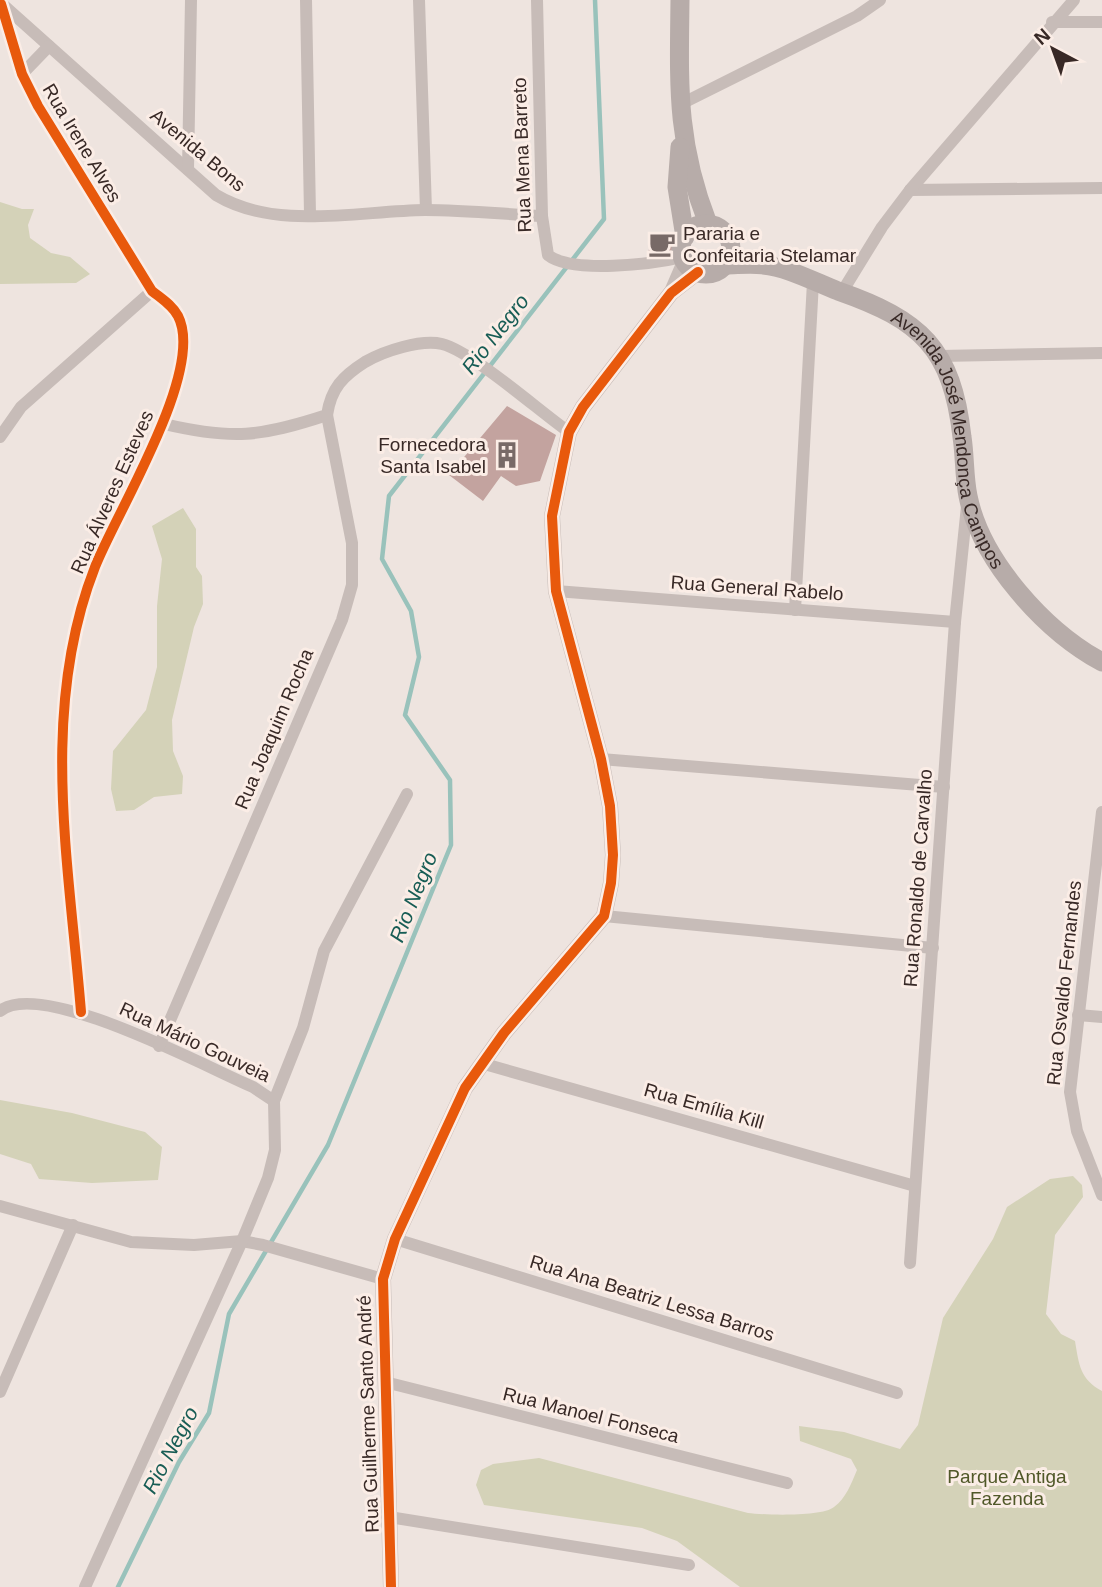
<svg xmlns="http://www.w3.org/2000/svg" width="1102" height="1587" font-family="Helvetica,sans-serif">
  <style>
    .green { fill: #d4d2b8 }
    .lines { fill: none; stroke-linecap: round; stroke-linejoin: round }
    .stream { stroke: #99c2bb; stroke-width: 4.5 }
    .building { fill: #c3a39f }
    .minor { stroke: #c7bcb8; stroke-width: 12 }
    .tertiary { stroke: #c7bcb8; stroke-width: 16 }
    .secondary { stroke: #b7aca9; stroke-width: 19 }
    .cycleway-casing { stroke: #fbede6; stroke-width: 15 }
    .cycleway { stroke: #e8590c; stroke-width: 10 }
    .labels { text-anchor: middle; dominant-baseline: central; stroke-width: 6; stroke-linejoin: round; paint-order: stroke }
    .street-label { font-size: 19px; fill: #382926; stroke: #fbede6 }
    .poi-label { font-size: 19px; fill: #382926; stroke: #fbede6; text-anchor: start }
    .park-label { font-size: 19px; fill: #505828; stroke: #fbede6 }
    .water-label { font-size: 21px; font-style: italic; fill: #185d55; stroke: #fbede6 }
  </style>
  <rect width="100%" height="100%" fill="#eee4df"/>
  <g class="green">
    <path d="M 0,202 L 22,209 L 34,209 L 28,225 L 30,238 L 51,253 L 70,257 L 90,274 L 76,283 L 0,284 Z"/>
    <path d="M 183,508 L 196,529 L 196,567 L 202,576 L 203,604 L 194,627 L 172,720 L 173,751 L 183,776 L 182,794 L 154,797 L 134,810 L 116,811 L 111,789 L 113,751 L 146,710 L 157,667 L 157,606 L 162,559 L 152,526 Z"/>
    <path d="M 0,1100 L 72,1113 L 145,1132 L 162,1147 L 158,1180 L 92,1183 L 39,1179 L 31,1164 L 0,1154 Z"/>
    <path d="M 1073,1176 L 1082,1185 L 1083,1197 L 1055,1235 L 1046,1314 L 1061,1334 L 1075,1341 C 1079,1365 1080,1379 1102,1391 L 1102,1587 L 740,1587 L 677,1541 L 642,1528 L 484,1505 L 476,1485 L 481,1470 L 493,1464 L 539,1458 L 748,1513 C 764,1515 822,1517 834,1507 C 846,1498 851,1484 857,1470 L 851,1459 L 800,1441 L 799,1426 L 844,1432 L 900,1449 L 918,1425 L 943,1318 L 993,1239 L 1007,1207 L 1050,1179 Z"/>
  </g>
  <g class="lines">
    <path class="stream" d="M 118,1587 L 179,1462 L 209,1413 L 229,1314 L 328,1145 L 451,845 L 450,780 L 405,715 L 419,657 L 411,611 L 382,559 L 389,496 L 604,219 L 595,0"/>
  </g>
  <g class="building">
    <path d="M 672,232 L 673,250 L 648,254 L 652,234 Z"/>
    <path d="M 507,406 L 556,435 L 540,481 L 516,486 L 501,476 L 483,501 L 449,475 Z"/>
  </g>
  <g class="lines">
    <g class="minor">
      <path d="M 306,0 L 310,214"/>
      <path d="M 419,0 L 426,210"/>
      <path d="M 537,0 L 542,216 L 548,255 C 572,274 653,264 683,257"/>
      <path d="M 1,3 L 216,195 C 276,231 357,211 425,210 C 464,210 503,214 542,216"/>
      <path d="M 1,4 L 22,74 L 38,106 L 152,291 C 162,299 172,305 178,316 C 206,370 116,513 95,567 C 39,710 69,863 81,1012"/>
      <path d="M 1052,22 L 1102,22"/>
      <path d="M 22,74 L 49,46"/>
      <path d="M 679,105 L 857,16 L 880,0"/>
      <path d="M 188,169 L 191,0"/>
      <path d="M 910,190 L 1102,188"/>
      <path d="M 842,292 L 882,227 L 910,190 L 1074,0"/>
      <path d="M 940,356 L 1102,353"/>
      <path d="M 164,424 C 233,440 260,437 327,415 C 331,388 343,376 365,362 C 384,351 421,339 442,344 C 473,352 539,411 569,432"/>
      <path d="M 0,437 L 21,407 L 152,291"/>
      <path d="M 556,591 L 955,622"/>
      <path d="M 795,610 L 813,282"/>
      <path d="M 601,759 L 944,787"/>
      <path d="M 1102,812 L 1070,1092 L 1077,1131 L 1102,1195"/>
      <path d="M 604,916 L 933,948"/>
      <path d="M 0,1011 C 41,978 206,1067 253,1087 L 274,1101"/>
      <path d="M 1078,1015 L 1102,1017"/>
      <path d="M 159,1046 L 342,620 L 352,585 L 352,543 L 327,415"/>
      <path d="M 481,1063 L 915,1186"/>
      <path d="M 0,1206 L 131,1242 L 194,1245 L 242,1241 L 263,1245 L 383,1279"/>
      <path d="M 395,1239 L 897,1393"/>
      <path d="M 910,1263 L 955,622 L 967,506"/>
      <path d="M 385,1382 L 787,1483"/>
      <path d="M 0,1392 L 73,1225"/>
      <path d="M 389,1517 L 689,1565"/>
      <path d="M 85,1587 L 242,1241 L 268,1178 L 275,1150 L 274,1101 L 303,1028 L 324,951 L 407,794"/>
    </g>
    <g class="tertiary">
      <path d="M 672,292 L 685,262"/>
      <path d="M 391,1587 L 383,1279 L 395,1239 L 465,1088 L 504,1033 L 604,916 L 611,883 L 613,855 L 610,806 L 601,759 L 556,591 L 552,516 L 569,432 L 583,407 L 671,293 L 698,272"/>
    </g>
    <g class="secondary">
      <path d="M 680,0 C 679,85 676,142 708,224"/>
      <path d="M 680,147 L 677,187 L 685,237"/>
      <circle cx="706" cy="249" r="25"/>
      <path id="s1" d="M 725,265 C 737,265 751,263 763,265 C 787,267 815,282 838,291 C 921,320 952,348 962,437 C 965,456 964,477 968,496 C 981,561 1045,631 1102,662"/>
    </g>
    <defs>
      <g id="cycleway">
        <path d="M 1,4 L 22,74 L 38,106 L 152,291 C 162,299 172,305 178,316 C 206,370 116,513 95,567 C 39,710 69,863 81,1012"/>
        <path d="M 391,1587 L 383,1279 L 395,1239 L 465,1088 L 504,1033 L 604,916 L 611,883 L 613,855 L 610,806 L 601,759 L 556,591 L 552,516 L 569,432 L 583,407 L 671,293 L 698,272"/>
      </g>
    </defs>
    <use href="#cycleway" class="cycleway-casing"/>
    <use href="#cycleway" class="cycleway"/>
  </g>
  <defs>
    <symbol id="cafe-bare" viewBox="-9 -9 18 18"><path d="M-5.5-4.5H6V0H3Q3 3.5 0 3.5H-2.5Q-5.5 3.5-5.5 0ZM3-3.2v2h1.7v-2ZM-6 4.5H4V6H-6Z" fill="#786a67" stroke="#fbede6" stroke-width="2.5" paint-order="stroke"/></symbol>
    <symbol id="building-bare" viewBox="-9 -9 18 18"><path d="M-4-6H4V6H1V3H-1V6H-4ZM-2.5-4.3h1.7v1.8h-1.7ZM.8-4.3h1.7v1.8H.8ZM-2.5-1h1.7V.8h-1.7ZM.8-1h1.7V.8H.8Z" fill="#786a67" stroke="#fbede6" stroke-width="2.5" paint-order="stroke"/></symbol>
  </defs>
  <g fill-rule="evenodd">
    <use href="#cafe-bare" x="643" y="225" width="38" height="38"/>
    <use href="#building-bare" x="488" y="436" width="38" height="38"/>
  </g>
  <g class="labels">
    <g class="street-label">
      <text transform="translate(82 143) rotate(59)">Rua Irene Alves</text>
      <text transform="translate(198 150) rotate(40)">Avenida Bons</text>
      <text transform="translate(522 155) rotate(-92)">Rua Mena Barreto</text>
      <text stroke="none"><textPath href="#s1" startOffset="320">Avenida José Mendonça Campos</textPath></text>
      <text transform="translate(112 492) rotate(-66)">Rua Álveres Esteves</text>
      <text transform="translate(757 588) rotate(4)">Rua General Rabelo</text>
      <text transform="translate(274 729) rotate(-67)">Rua Joaquim Rocha</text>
      <text transform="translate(918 878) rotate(-86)">Rua Ronaldo de Carvalho</text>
      <text transform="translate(1064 983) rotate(-84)">Rua Osvaldo Fernandes</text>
      <text transform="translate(195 1042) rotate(25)">Rua Mário Gouveia</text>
      <text transform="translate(704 1106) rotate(16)">Rua Emília Kill</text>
      <text transform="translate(652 1298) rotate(17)">Rua Ana Beatriz Lessa Barros</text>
      <text transform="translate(368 1414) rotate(-92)">Rua Guilherme Santo André</text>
      <text transform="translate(591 1415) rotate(14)">Rua Manoel Fonseca</text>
    </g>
    <g class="poi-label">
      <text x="683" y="233">Pararia e<tspan x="683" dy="22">Confeitaria Stelamar</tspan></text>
      <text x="486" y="444" text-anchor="end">Fornecedora<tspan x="486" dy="22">Santa Isabel</tspan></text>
    </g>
    <g class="park-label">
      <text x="1007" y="1476">Parque Antiga<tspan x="1007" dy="22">Fazenda</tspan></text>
    </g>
    <g class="water-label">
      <text transform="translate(495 334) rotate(-52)">Rio Negro</text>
      <text transform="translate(413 897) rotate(-68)">Rio Negro</text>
      <text transform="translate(170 1450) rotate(-62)">Rio Negro</text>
    </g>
  </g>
  <g transform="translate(1053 49) rotate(319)" stroke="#fbede6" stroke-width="5" paint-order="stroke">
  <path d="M0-5L12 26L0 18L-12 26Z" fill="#382926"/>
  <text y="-10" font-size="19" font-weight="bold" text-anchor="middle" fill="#382926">N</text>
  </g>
</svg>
